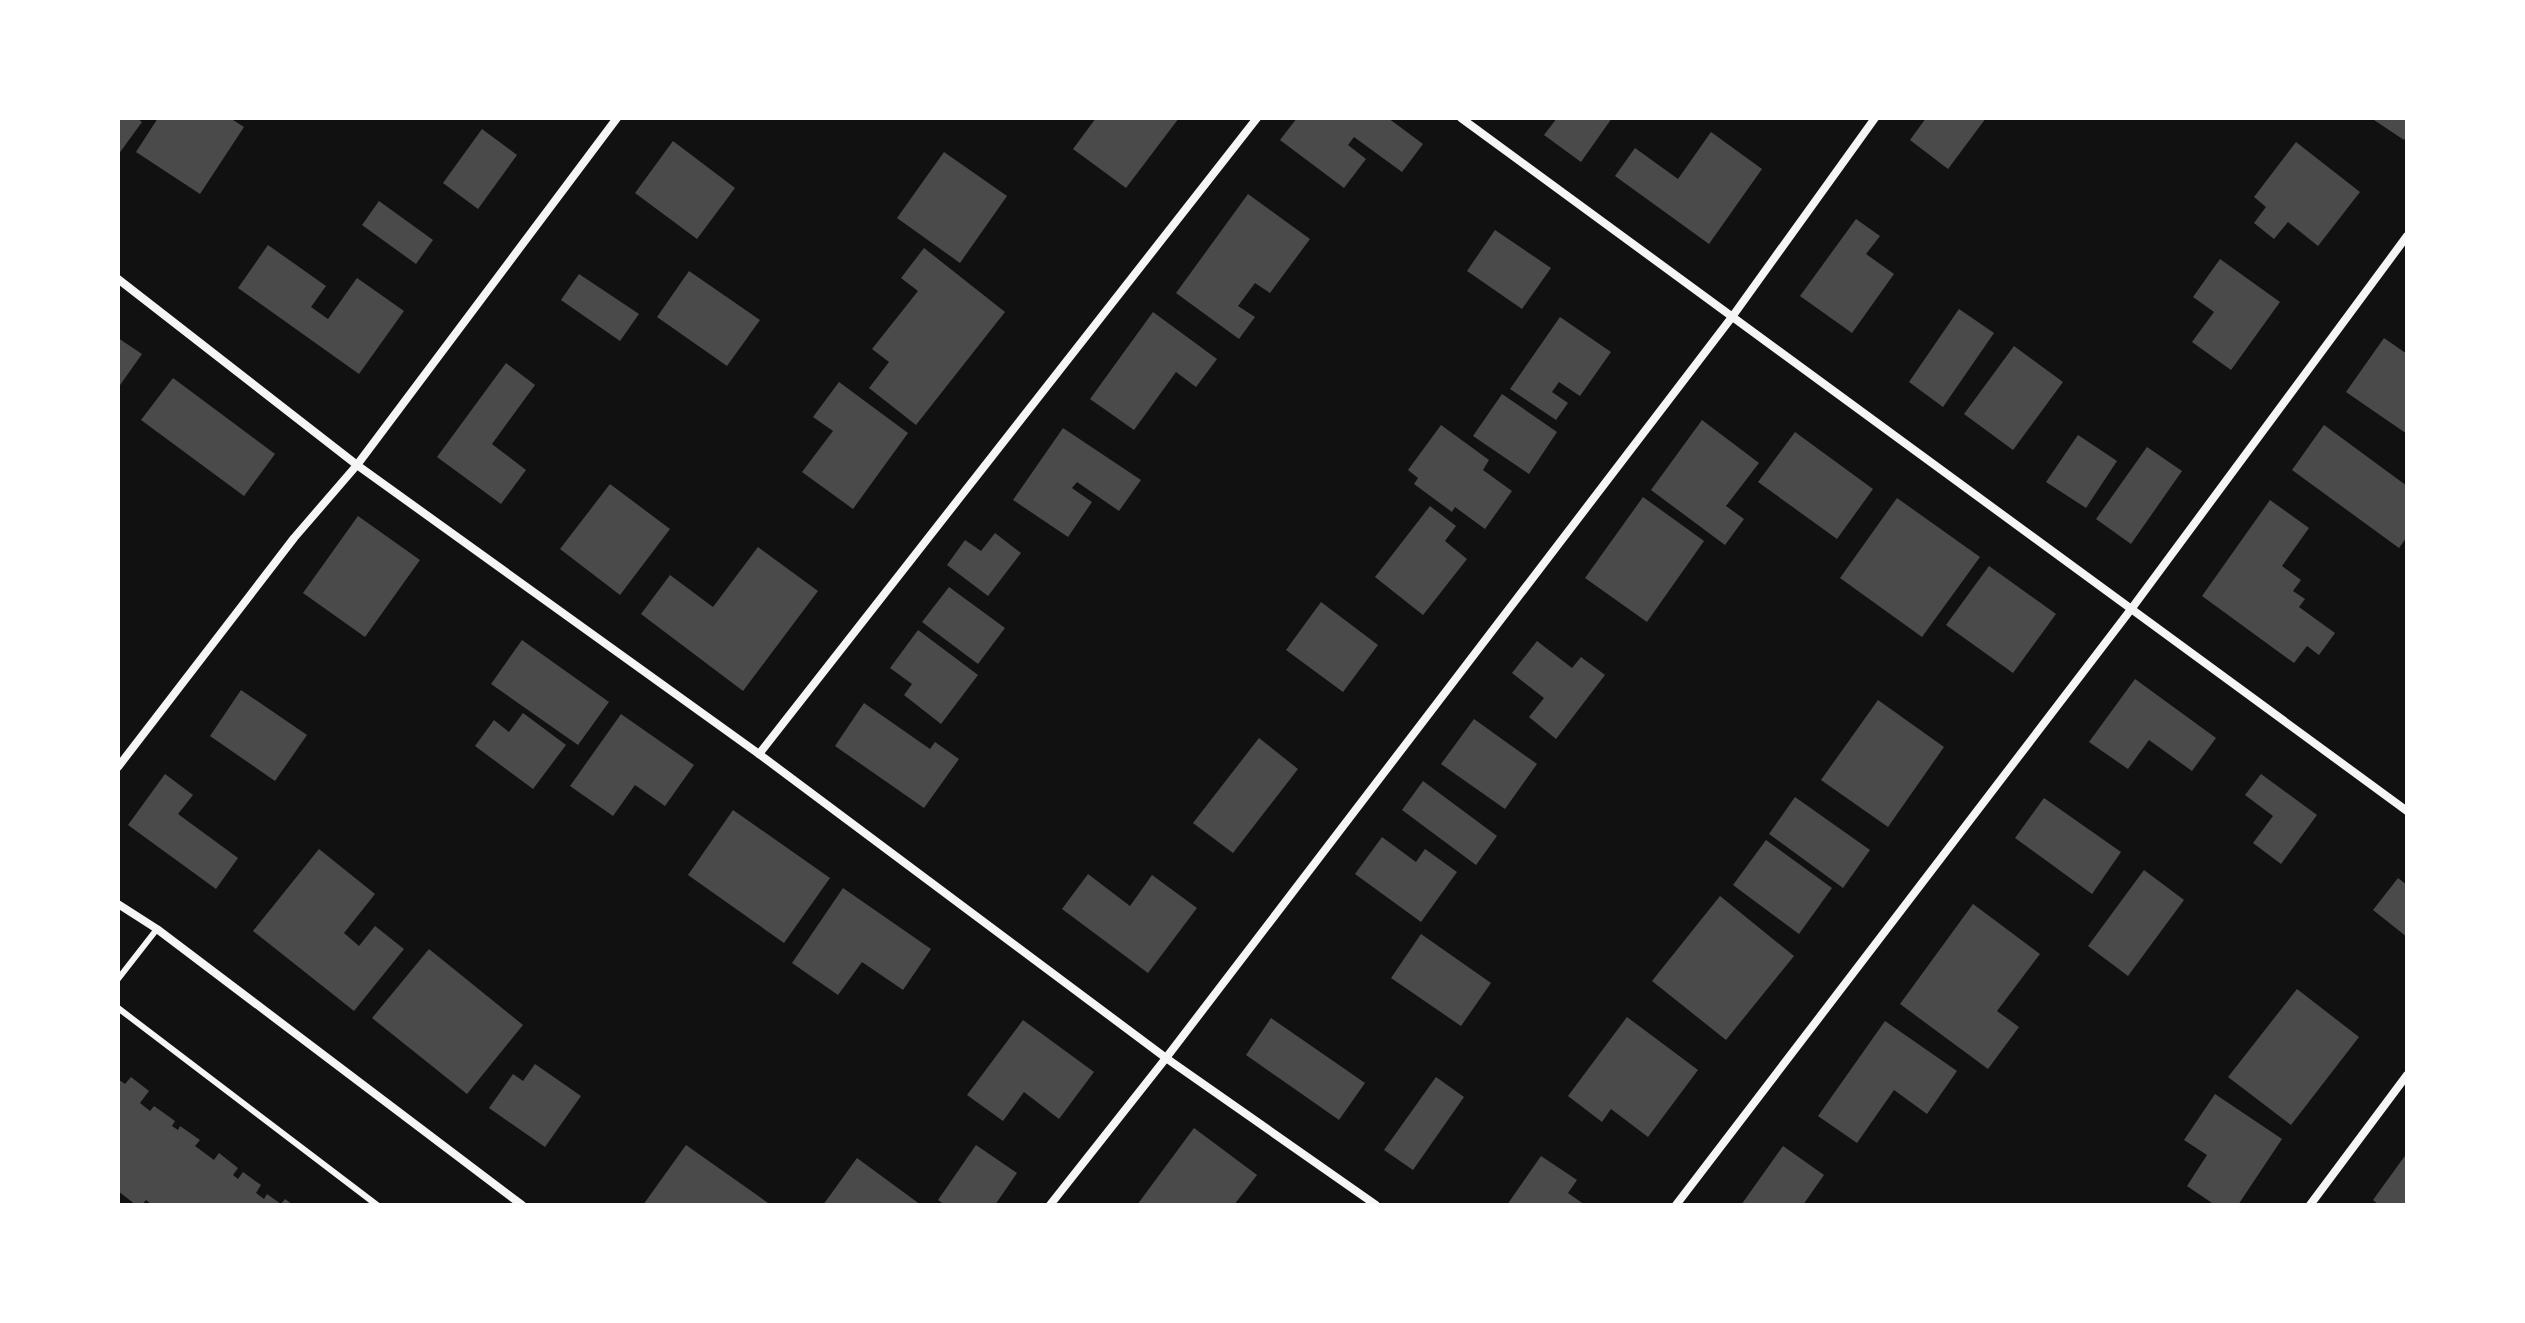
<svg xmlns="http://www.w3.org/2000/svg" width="2525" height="1323" font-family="'Roboto Serif',serif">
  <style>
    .building { fill: #4a4a4a }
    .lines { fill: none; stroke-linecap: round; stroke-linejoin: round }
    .service { stroke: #f5f5f5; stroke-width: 6 }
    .minor { stroke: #f5f5f5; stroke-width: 8 }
  </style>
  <rect width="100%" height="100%" fill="#111"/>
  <g class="building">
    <path d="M 118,118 L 137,118 L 142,122 L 118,155 Z"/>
    <path d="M 158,118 L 230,118 L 244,127 L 200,194 L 136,152 Z"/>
    <path d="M 1096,118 L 1179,118 L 1126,188 L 1073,149 Z"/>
    <path d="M 1297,118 L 1388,118 L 1423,144 L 1402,172 L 1354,137 L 1348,145 L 1366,159 L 1344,188 L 1280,140 Z"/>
    <path d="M 1557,118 L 1612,118 L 1581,162 L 1544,135 Z"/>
    <path d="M 1926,118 L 1986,118 L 1948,169 L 1910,140 Z"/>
    <path d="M 2371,118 L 2407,118 L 2407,135 L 2404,140 Z"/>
    <path d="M 482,129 L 517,155 L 478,209 L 443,183 Z"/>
    <path d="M 1711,132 L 1762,169 L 1709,244 L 1615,176 L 1635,148 L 1678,179 Z"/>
    <path d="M 673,141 L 735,188 L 697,239 L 635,193 Z"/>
    <path d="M 2296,142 L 2360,192 L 2318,246 L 2288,222 L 2274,239 L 2254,223 L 2266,207 L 2254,197 Z"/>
    <path d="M 944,152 L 1007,196 L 960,263 L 897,218 Z"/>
    <path d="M 1248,194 L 1310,239 L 1270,293 L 1255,283 L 1238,306 L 1255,317 L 1239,339 L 1176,293 Z"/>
    <path d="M 379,201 L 433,240 L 416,264 L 362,225 Z"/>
    <path d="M 1856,219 L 1880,236 L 1866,254 L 1894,274 L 1852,333 L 1800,296 Z"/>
    <path d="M 1495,230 L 1551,268 L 1522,309 L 1467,271 Z"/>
    <path d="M 268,245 L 326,286 L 311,307 L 328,319 L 357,278 L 404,311 L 359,374 L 238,288 Z"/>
    <path d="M 924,248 L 1005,312 L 916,425 L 869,388 L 889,362 L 872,349 L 918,291 L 901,278 Z"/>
    <path d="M 2220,259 L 2280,302 L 2231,370 L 2192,342 L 2214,312 L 2193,297 Z"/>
    <path d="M 689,271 L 760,320 L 727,366 L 657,317 Z"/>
    <path d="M 579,274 L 639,314 L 620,341 L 561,300 Z"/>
    <path d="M 1959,309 L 1994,333 L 1943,407 L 1909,382 Z"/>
    <path d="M 1153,312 L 1217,359 L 1196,387 L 1176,372 L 1134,430 L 1090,399 Z"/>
    <path d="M 1560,317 L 1611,352 L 1580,396 L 1559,382 L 1552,392 L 1568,403 L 1556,420 L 1510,389 Z"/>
    <path d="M 118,338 L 142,354 L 118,388 Z"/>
    <path d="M 2384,338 L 2407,354 L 2407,434 L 2346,392 Z"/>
    <path d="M 2014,346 L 2063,382 L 2013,450 L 1964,414 Z"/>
    <path d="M 506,363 L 535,385 L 492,444 L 526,470 L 501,504 L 437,457 Z"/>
    <path d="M 173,378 L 275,454 L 244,496 L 141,420 Z"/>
    <path d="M 839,382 L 908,433 L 853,509 L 802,472 L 833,431 L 813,417 Z"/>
    <path d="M 1502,394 L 1557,432 L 1529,474 L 1473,436 Z"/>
    <path d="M 1702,420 L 1759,463 L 1726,506 L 1744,519 L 1725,545 L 1651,490 Z"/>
    <path d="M 1441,425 L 1489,460 L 1483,470 L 1512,491 L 1485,529 L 1455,507 L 1452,512 L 1414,484 L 1418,478 L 1408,470 Z"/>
    <path d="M 2324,425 L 2407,486 L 2407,537 L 2399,548 L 2292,470 Z"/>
    <path d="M 1063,428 L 1141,480 L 1119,511 L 1077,482 L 1072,488 L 1092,502 L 1068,537 L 1013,500 Z"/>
    <path d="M 1795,432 L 1873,489 L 1837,539 L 1758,482 Z"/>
    <path d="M 2078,435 L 2117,461 L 2086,508 L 2046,482 Z"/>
    <path d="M 2147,447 L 2182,471 L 2131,544 L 2096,519 Z"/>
    <path d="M 610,484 L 670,529 L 620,595 L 560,549 Z"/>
    <path d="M 1643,497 L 1704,541 L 1647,622 L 1585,578 Z"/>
    <path d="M 1897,498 L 1980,557 L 1922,637 L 1840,578 Z"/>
    <path d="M 2270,500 L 2309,528 L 2282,566 L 2301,580 L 2293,591 L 2305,599 L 2299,607 L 2335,633 L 2319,655 L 2307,646 L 2294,663 L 2202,596 Z"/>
    <path d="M 1430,506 L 1456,526 L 1445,541 L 1467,559 L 1423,615 L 1375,577 Z"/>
    <path d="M 358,516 L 420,560 L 365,637 L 303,593 Z"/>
    <path d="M 995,533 L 1021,553 L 988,596 L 947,565 L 965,540 L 981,551 Z"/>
    <path d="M 758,547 L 818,591 L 743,691 L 641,614 L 670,575 L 713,607 Z"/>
    <path d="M 1989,566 L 2056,614 L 2013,673 L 1946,625 Z"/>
    <path d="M 949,587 L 1005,628 L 978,664 L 922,622 Z"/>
    <path d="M 1321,602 L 1378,645 L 1343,692 L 1286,650 Z"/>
    <path d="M 918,630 L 978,675 L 941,724 L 904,695 L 912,684 L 890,668 Z"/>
    <path d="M 522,640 L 609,702 L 578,745 L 491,684 Z"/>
    <path d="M 1537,641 L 1572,668 L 1581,657 L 1605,675 L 1556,739 L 1529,717 L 1544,698 L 1512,673 Z"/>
    <path d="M 2135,679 L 2216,738 L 2192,771 L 2149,740 L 2128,769 L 2089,742 Z"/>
    <path d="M 241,690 L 307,735 L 275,781 L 210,736 Z"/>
    <path d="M 1878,700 L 1944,747 L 1888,827 L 1821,780 Z"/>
    <path d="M 864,703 L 930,749 L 935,742 L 959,759 L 924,808 L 835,746 Z"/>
    <path d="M 523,713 L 566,745 L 533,789 L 475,746 L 494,720 L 509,732 Z"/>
    <path d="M 621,714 L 694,765 L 665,806 L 635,785 L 613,816 L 570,786 Z"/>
    <path d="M 1474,719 L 1537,764 L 1505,809 L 1441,764 Z"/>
    <path d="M 1259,738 L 1298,769 L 1233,853 L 1193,823 Z"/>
    <path d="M 165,774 L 193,795 L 178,814 L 238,858 L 216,889 L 128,825 Z"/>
    <path d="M 2261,774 L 2317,815 L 2281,864 L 2253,843 L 2273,816 L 2245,795 Z"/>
    <path d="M 1423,781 L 1497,836 L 1476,865 L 1402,810 Z"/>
    <path d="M 1795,797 L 1870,850 L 1843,888 L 1769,834 Z"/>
    <path d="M 2044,798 L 2121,852 L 2092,894 L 2015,838 Z"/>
    <path d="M 733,810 L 830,878 L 784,943 L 688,875 Z"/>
    <path d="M 1382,837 L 1416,862 L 1425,849 L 1457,872 L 1421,922 L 1355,874 Z"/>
    <path d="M 1766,840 L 1832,888 L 1799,934 L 1733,885 Z"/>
    <path d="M 319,849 L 375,894 L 344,933 L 359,946 L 375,926 L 404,949 L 354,1011 L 253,931 Z"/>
    <path d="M 2144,870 L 2184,900 L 2128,976 L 2088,946 Z"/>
    <path d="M 1088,874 L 1130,906 L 1152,875 L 1197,908 L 1148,973 L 1062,909 Z"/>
    <path d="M 2398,878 L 2407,885 L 2407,937 L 2373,910 Z"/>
    <path d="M 843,888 L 931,949 L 903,990 L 862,962 L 838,995 L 792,963 Z"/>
    <path d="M 1720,896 L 1794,956 L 1726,1040 L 1652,981 Z"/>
    <path d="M 1973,904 L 2040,954 L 1997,1011 L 2019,1027 L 1988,1069 L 1900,1004 Z"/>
    <path d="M 1421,934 L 1491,983 L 1461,1026 L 1391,978 Z"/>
    <path d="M 429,949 L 523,1025 L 467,1094 L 372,1018 Z"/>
    <path d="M 2297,989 L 2359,1037 L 2291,1125 L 2228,1077 Z"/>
    <path d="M 1627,1017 L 1698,1070 L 1648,1137 L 1611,1109 L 1602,1122 L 1568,1096 Z"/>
    <path d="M 1271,1018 L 1365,1083 L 1339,1120 L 1246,1055 Z"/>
    <path d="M 1023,1020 L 1094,1072 L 1059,1119 L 1024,1092 L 1003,1121 L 967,1095 Z"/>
    <path d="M 1885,1021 L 1957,1071 L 1927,1114 L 1894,1090 L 1857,1143 L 1818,1116 Z"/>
    <path d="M 535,1064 L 581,1096 L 545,1147 L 489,1108 L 513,1074 L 523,1081 Z"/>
    <path d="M 131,1077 L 149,1091 L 140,1103 L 150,1111 L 154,1106 L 175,1121 L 172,1126 L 178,1130 L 180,1126 L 200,1140 L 195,1146 L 214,1160 L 219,1153 L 238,1168 L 233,1175 L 238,1179 L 243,1172 L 261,1185 L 256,1193 L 264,1199 L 267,1194 L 281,1204 L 285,1199 L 293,1205 L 152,1205 L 146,1200 L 142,1205 L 136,1205 L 118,1191 L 118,1079 L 125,1084 Z"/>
    <path d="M 1436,1077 L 1464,1097 L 1413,1170 L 1384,1150 Z"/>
    <path d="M 2215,1094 L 2282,1139 L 2238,1205 L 2215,1205 L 2187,1186 L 2207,1155 L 2184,1140 Z"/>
    <path d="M 1194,1128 L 1257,1175 L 1234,1205 L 1137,1205 Z"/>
    <path d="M 686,1145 L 771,1205 L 643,1205 Z"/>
    <path d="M 976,1145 L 1017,1173 L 995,1205 L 945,1205 L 938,1200 Z"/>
    <path d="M 1783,1146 L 1824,1175 L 1803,1205 L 1741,1205 Z"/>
    <path d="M 2407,1153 L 2407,1205 L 2379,1205 L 2373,1200 Z"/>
    <path d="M 1541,1156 L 1577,1180 L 1568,1193 L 1585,1205 L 1507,1205 Z"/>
    <path d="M 857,1158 L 921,1205 L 823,1205 Z"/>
  </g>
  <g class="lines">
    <g class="service">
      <path d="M 118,979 L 157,929"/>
      <path d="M 118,1008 L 377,1205"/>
    </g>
    <g class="minor">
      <path d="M 1461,118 L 2407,811"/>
      <path d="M 118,279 L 357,465 L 759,754 L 1166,1058 L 1376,1205"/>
      <path d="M 759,754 L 1257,118"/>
      <path d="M 118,767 L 294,538 L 357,465 L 617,118"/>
      <path d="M 118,904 L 157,929 L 522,1205"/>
      <path d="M 1050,1205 L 1166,1058 L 1732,317 L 1875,118"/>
      <path d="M 1676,1205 L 2132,608 L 2407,236"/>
      <path d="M 2310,1205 L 2407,1075"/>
    </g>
  </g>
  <rect width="2525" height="1323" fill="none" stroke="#ffffff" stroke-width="240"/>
</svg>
